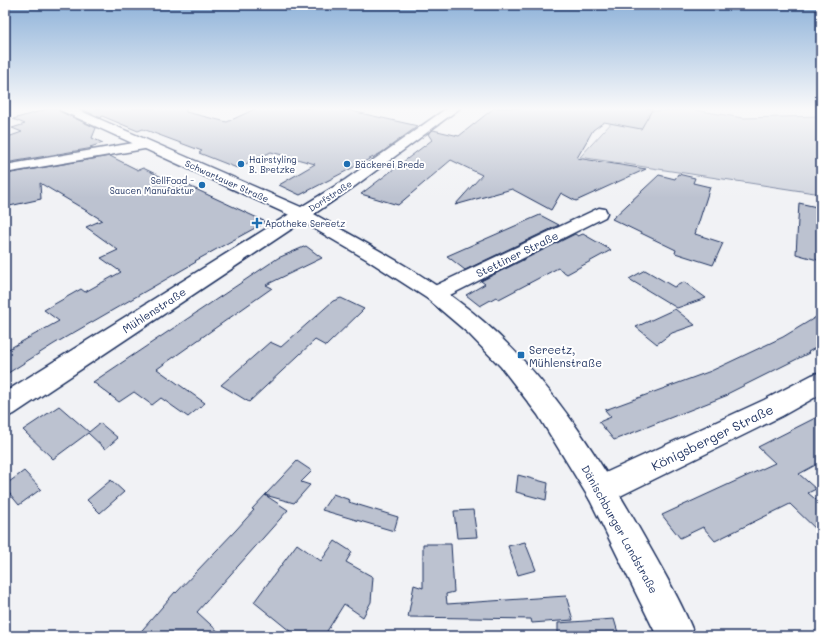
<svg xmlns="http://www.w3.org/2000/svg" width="826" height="641" font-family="Mali,sans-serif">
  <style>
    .green { fill: #d2d6df; stroke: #76829e }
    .building { fill: #bcc2d0; stroke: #1b2f5e }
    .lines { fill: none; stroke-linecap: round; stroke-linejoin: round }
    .street-casing { stroke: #1b2f5e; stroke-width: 3 }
    .secondary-casing { stroke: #1b2f5e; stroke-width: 3 }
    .street { fill: #fff; fill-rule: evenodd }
    .secondary { fill: #fff; fill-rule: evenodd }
    .poi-dot { fill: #1f6fb2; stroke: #fff; stroke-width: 1.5 }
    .labels { text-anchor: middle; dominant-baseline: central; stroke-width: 4; stroke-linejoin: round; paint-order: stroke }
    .far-poi-label { font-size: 9px; fill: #1b2f5e; stroke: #fff; text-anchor: start }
    .far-street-label { font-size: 9px; fill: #1b2f5e; stroke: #fff }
    .street-label { font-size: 11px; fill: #1b2f5e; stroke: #fff }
    .poi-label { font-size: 11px; fill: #1b2f5e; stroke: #fff; text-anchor: start }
    .near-street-label { font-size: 13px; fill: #1b2f5e; stroke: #fff }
  </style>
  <rect width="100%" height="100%" fill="#f1f2f5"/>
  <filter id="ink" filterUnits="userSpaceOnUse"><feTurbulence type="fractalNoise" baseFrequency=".025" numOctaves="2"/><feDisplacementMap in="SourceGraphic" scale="8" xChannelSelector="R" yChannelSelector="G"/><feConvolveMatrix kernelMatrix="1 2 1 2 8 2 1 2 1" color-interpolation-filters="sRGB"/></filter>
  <g filter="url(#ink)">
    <path class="green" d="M 625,108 L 641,108 L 654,111 L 695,110 L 743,118 L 821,116 L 821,194 L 580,157 Z"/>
    <g class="building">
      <path d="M 51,108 L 58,108 L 59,111 L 96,128 L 92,138 L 103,143 L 90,147 L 93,148 L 5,163 L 5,138 L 22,132 L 12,128 L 25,124 L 13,119 Z"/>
      <path d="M 79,108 L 186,108 L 186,112 L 227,122 L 257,108 L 338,108 L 418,126 L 381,153 L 300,195 L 279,185 L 315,164 L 271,152 L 237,168 L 199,153 L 202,151 L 143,129 L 138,131 L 102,116 L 101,118 Z"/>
      <path d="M 494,108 L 653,108 L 641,129 L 604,122 L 593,130 L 577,158 L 646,169 L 576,201 L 561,193 L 551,210 L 512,189 L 455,205 L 482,175 L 451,160 L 398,205 L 361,194 L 432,140 L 428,134 L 433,130 L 459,136 Z"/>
      <path d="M 110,156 L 138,170 L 143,168 L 185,188 L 189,186 L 266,222 L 195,261 L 196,262 L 54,344 L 5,375 L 5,351 L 59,321 L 44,310 L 81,289 L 85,292 L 121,272 L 101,258 L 118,250 L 86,227 L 102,220 L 40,183 L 41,199 L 5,207 L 5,174 Z"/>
      <path d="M 678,174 L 695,178 L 693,183 L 710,187 L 695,234 L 723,243 L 713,265 L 675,253 L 676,250 L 612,219 L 659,175 L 675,179 Z"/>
      <path d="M 799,203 L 821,208 L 821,261 L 796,254 Z"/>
      <path d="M 540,215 L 559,225 L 465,270 L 447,256 Z"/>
      <path d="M 575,234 L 578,236 L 583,234 L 611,250 L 567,274 L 558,268 L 499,299 L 496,297 L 480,306 L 466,295 L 485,284 L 481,281 Z"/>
      <path d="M 306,246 L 322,258 L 266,285 L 272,288 L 157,369 L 205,403 L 188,417 L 161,398 L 152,405 L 134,392 L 119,402 L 93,382 L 278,258 Z"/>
      <path d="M 645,270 L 674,287 L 684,282 L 706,298 L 677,308 L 629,279 Z"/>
      <path d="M 341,298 L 364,309 L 326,346 L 315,340 L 249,402 L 221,385 L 270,342 L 281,347 L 333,301 Z"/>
      <path d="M 675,309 L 695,325 L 672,333 L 657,344 L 636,327 Z"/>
      <path d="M 821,314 L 821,345 L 808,352 L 809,353 L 727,394 L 728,395 L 614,440 L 599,422 L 611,417 L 605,410 L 711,371 L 783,337 Z"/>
      <path d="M 59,406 L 89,432 L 100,423 L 118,438 L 105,449 L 88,433 L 53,459 L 23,430 Z"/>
      <path d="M 821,415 L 821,462 L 799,474 L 816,489 L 808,493 L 821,504 L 821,534 L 790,504 L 715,541 L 703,527 L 680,538 L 662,515 L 775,463 L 758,447 Z"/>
      <path d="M 297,461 L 312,471 L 301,482 L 310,485 L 294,503 L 265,495 L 288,510 L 197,612 L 223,636 L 137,636 L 175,592 L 176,593 L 236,530 L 254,510 L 252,509 Z"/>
      <path d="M 24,471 L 41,489 L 19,505 L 5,488 L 5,485 Z"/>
      <path d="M 518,475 L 548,483 L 546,500 L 516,492 Z"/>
      <path d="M 111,480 L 124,492 L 100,513 L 87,500 Z"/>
      <path d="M 333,494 L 350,500 L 349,502 L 398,517 L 394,531 L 322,510 Z"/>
      <path d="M 473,510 L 477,537 L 457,538 L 454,511 Z"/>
      <path d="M 335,541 L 352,552 L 346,562 L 373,577 L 371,602 L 363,617 L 344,604 L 324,636 L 296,636 L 254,602 L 297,544 L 321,561 Z"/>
      <path d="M 525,542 L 536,570 L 518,575 L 508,546 Z"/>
      <path d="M 423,544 L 451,544 L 454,592 L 446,594 L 447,604 L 566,596 L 573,620 L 532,623 L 531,619 L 408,617 L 414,585 L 423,588 Z"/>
      <path d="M 614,619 L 619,636 L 558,636 L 558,623 Z"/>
    </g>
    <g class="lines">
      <defs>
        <g id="street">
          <path d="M 145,141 L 150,142 L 152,145 L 150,148 L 5,173 L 5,165 Z"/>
          <path d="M 599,208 L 605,209 L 607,213 L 605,217 L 442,299 L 435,301 L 428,299 L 425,294 L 428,289 Z"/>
          <path d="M 302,209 L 308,210 L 310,214 L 308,218 L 14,414 L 5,417 L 5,392 L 296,210 Z"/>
          <path d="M 821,372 L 821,394 L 782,416 L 612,500 L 601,505 L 590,500 L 586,490 L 590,480 L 764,400 L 812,375 Z"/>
        </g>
        <path id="secondary" d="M 59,108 L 74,108 L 301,207 L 345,180 L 447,108 L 460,108 L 355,186 L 314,214 C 372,247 434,278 484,322 C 552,381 600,459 644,537 C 662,569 681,601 695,636 L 657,636 L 590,500 L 538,415 L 501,367 L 468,333 L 428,299 L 366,259 L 296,218 L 60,110 Z"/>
      </defs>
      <use href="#street" class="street-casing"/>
      <use href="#secondary" class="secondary-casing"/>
      <use href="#street" class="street"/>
      <use href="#secondary" class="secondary"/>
    </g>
  </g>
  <linearGradient id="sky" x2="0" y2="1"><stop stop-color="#8eb2d9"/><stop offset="0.55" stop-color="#f9f9fa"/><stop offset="1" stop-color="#f9f9fa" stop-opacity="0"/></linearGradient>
  <rect width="826" height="198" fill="url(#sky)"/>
  <g class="poi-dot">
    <circle cx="241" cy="164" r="4"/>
    <circle cx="347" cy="164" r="4"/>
    <circle cx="202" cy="185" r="4"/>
    <path d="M255 217h4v4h4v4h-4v4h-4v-4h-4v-4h4z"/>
    <rect x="517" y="351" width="8" height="8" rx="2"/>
  </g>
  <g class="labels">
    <g class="far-poi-label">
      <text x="249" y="159">Hairstyling<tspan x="249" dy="10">B. Bretzke</tspan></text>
      <text x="355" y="164">Bäckerei Brede</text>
      <text x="194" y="180" text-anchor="end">SellFood -<tspan x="194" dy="10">Saucen Manufaktur</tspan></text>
      <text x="265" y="223">Apotheke Sereetz</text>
    </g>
    <g class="far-street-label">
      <text transform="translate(227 181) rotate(24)">Schwartauer Straße</text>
      <text transform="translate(330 196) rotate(-33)">Dorfstraße</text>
    </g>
    <g class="street-label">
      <text transform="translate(517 254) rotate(-26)">Stettiner Straße</text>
      <text transform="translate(154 310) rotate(-33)">Mühlenstraße</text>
      <text transform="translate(620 529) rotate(61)">Dänischburger Landstraße</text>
    </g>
    <g class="poi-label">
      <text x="529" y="349">Sereetz,<tspan x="529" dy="13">Mühlenstraße</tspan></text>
    </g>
    <g class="near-street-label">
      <text transform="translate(712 437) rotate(-26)">Königsberger Straße</text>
    </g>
  </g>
  <rect width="826" height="641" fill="none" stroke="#fff" stroke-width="20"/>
  <rect x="10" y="10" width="806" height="621" fill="none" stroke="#1b2f5e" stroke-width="1.5" filter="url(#ink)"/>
</svg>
